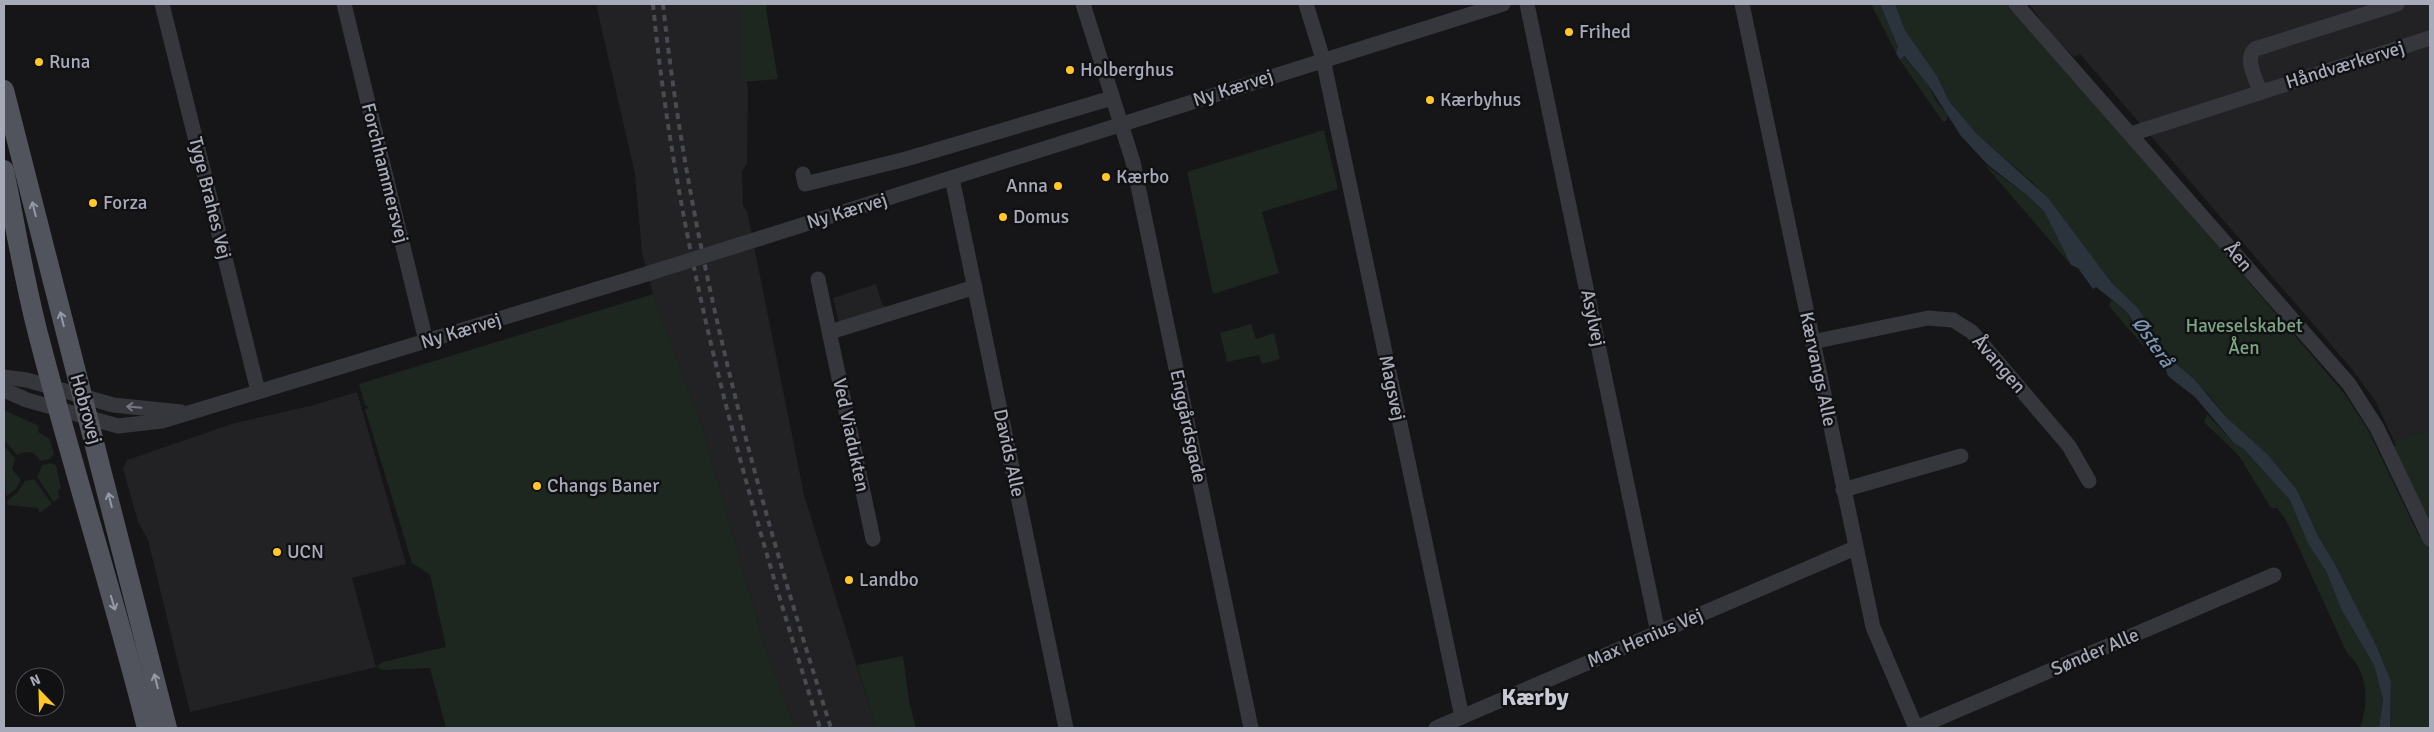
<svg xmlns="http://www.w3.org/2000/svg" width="2434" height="732" font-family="Signika,sans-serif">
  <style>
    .built { fill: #222225 }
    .green { fill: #1d261f }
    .water { fill: #2b343d }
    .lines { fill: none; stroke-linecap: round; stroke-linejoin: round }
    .minor { stroke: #36373d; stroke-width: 15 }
    .major { stroke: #52545d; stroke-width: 20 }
    .rail { stroke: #494b52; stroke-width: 4; stroke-dasharray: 6 5; stroke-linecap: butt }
    .minor-bridge { stroke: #36373d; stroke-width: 15 }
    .oneway { stroke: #969aa7 }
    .oneway2 { stroke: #747781 }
    .poi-dot { fill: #ffc727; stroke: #111113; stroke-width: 2 }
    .labels { text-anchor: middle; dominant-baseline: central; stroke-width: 5; stroke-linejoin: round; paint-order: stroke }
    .poi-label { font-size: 19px; fill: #a7abb9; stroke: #111113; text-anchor: start }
    .street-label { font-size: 19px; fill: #a7abb9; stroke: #111113 }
    .park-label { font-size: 19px; fill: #7ca582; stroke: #111113 }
    .water-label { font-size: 20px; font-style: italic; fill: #7b96b6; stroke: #111113 }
    .district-label { font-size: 24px; font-weight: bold; fill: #c8cbd5; stroke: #111113 }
  </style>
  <rect width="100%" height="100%" fill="#161618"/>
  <g class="built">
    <path d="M 596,4 L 741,4 L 741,82 L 747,82 L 748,89 L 747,164 L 742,171 L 743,206 L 747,211 L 804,495 L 876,728 L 795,728 L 764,643 L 703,429 L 653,294 L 642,253 L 635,174 Z"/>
    <path d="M 2029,4 L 2430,4 L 2430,430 L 2394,441 L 2376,402 L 2352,369 L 2080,54 L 2074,57 L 2051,34 Z"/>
    <path d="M 876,284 L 882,304 L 888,310 L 840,326 L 833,298 Z"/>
    <path d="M 357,392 L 406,564 L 352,578 L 376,667 L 190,712 L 148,540 L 138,522 L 123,468 L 127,460 L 235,423 L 314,405 Z"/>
  </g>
  <g class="green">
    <path d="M 741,4 L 767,4 L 766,9 L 778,79 L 741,82 Z"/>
    <path d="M 1871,4 L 1880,4 L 1898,47 L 1896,53 Z"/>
    <path d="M 1895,4 L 2010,4 L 2344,393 L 2368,430 L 2419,536 L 2430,530 L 2430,728 L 2390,728 L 2391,681 L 2376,645 L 2335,564 L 2318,536 L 2297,490 L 2226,417 L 2208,394 L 2169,358 L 2138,308 L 2111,282 L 2033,183 L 1976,133 L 1949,101 L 1937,76 L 1905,30 Z"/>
    <path d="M 1903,56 L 1929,86 L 1936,101 L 1947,114 L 1947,120 L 1943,122 L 1900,60 Z"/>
    <path d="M 1324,130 L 1338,189 L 1262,212 L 1279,273 L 1213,294 L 1187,172 Z"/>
    <path d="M 1984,164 L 2028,196 L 2044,211 L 2071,265 Z"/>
    <path d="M 653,294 L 703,429 L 764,643 L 795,728 L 446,728 L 430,668 L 383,670 L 376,667 L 382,662 L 446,647 L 430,575 L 412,563 L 365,409 L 369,408 L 365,405 L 359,384 Z"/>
    <path d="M 2111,300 L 2126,311 L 2146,349 L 2109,306 Z"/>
    <path d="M 1251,324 L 1256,339 L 1274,333 L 1280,359 L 1262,364 L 1259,355 L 1227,362 L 1220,333 Z"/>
    <path d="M 4,410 L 39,426 L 38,432 L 50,439 L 54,454 L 50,459 L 40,461 C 35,451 26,450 17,455 L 4,439 Z"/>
    <path d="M 2207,414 L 2234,443 L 2244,449 L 2268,473 L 2290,500 L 2326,571 L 2341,609 L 2374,665 L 2383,699 L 2379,728 L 2360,728 C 2369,702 2369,673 2347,653 L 2286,520 L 2277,508 L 2271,508 L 2239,456 L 2204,422 Z"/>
    <path d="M 2430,430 L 2430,526 L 2392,447 L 2396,446 L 2394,441 Z"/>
    <path d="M 4,446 L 15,458 L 12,469 L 21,480 L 16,489 L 6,496 Z"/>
    <path d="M 51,463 L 56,465 L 61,489 L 58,490 L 59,498 L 54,502 L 37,477 L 42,465 Z"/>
    <path d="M 34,479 L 52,504 L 40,513 L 38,508 L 8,505 L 7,501 L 18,492 L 25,481 Z"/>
    <path d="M 903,656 L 909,701 L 916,728 L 876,728 L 857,665 Z"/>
  </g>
  <path class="water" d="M 1880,4 L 1895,4 L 1905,30 L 1937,76 L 1949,101 L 1976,133 L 2048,198 L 2111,282 L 2138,308 L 2169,358 L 2194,379 L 2226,417 L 2268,455 L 2297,490 L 2318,536 L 2335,564 L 2376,645 L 2391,681 L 2390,728 L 2379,728 L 2383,699 L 2374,665 L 2341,609 L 2326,571 L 2308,543 L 2290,500 L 2244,449 L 2234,443 L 2195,397 L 2168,376 L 2166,370 L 2154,357 L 2149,346 L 2126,311 L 2096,287 L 2093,289 L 2078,268 L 2071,265 L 2044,211 L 2028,196 L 1988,165 L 1961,136 L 1929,86 L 1904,56 L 1900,60 L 1896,53 L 1898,47 Z"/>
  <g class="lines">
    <g class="minor">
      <path d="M 162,4 L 258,391"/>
      <path d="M 344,4 L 426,341"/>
      <path d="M 1083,4 L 1133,162 L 1251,728"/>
      <path d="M 1306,4 L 1323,59 L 1462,717"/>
      <path d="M 1527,4 L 1658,633"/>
      <path d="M 1742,4 L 1873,627 L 1916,728 L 2274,575"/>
      <path d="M 2016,4 L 2349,384 L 2377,428 L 2430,539"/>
      <path d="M 2260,91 C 2256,79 2244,59 2255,49 L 2397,4"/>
      <path d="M 2131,134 L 2430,38"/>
      <path d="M 803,174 L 805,184 L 906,159 L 1112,98"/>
      <path d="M 952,178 L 1066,728"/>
      <path d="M 761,238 L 1503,4"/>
      <path d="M 818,279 L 873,539"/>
      <path d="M 830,332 L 975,287"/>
      <path d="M 1812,342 L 1928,318 L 1953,320 L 1972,332 L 2069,446 L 2089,481"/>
      <path d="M 4,377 L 27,380 L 113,405 L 181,412"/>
      <path d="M 4,390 L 27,400 L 118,426 L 162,421 L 637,277"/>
      <path d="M 1843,490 L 1961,456"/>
      <path d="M 1436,728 L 1855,548"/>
    </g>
    <g class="major">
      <path d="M 4,90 L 167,728"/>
      <path d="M 4,170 C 16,229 25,287 41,345 C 74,473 115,600 147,728"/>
    </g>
    <g class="rail">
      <path d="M 653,4 C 677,252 745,492 820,728"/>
      <path d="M 663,4 C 690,254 755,489 831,728"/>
    </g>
    <path class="minor-bridge" d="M 637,277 L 761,238"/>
  </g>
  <defs><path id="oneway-shaft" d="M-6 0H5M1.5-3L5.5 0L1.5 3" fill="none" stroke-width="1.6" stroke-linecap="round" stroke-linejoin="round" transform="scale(1.25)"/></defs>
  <g class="oneway">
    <use href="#oneway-shaft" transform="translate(34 209) rotate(-104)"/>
    <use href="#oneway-shaft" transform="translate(62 319) rotate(-104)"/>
    <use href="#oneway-shaft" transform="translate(110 500) rotate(-104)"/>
    <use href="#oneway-shaft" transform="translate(113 603) rotate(73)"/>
    <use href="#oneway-shaft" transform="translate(156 681) rotate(-104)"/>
  </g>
  <use class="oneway2" href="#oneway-shaft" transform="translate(134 407) rotate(-175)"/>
  <g class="poi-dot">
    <circle cx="1569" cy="32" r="5"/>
    <circle cx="39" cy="62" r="5"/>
    <circle cx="1070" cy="70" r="5"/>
    <circle cx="1430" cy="100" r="5"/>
    <circle cx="1106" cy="177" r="5"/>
    <circle cx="1058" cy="186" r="5"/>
    <circle cx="93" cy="203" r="5"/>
    <circle cx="1003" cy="217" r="5"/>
    <circle cx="537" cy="486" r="5"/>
    <circle cx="277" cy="552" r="5"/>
    <circle cx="849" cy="580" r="5"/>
  </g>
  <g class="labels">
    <g class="poi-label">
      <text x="1579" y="32">Frihed</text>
      <text x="49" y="62">Runa</text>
      <text x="1080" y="70">Holberghus</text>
      <text x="1440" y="100">Kærbyhus</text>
      <text x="1116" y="177">Kærbo</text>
      <text x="1048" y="186" text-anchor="end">Anna</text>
      <text x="103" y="203">Forza</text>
      <text x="1013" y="217">Domus</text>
      <text x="547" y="486">Changs Baner</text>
      <text x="287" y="552">UCN</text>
      <text x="859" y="580">Landbo</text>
    </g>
    <g class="street-label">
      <text transform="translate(2345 65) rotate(-17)">Håndværkervej</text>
      <text transform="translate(1233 88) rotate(-18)">Ny Kærvej</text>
      <text transform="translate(385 173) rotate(76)">Forchhammersvej</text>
      <text transform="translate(210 198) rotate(76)">Tyge Brahes Vej</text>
      <text transform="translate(847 211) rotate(-17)">Ny Kærvej</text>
      <text transform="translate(2238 257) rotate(49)">Åen</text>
      <text transform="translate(1593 318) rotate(78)">Asylvej</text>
      <text transform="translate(461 331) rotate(-17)">Ny Kærvej</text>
      <text transform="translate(1999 364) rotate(49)">Åvangen</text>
      <text transform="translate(1818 369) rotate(78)">Kærvangs Alle</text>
      <text transform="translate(1392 388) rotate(78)">Magsvej</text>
      <text transform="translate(86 409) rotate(74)">Hobrovej</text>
      <text transform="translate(1188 426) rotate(78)">Enggårdsgade</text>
      <text transform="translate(851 435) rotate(78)">Ved Viadukten</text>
      <text transform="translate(1009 453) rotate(78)">Davids Alle</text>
      <text transform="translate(1645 638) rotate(-23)">Max Henius Vej</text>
      <text transform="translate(2095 652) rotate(-23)">Sønder Alle</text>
    </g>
    <g class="park-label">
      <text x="2244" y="326">Haveselskabet<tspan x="2244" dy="22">Åen</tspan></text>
    </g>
    <g class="water-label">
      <text transform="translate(2153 342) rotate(55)">Østerå</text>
    </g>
    <g class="district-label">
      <text x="1535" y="697">Kærby</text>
    </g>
  </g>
  <rect width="2434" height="732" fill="none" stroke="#a7abb9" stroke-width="10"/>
  <g transform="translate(40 692) rotate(337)"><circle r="24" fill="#111113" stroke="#4d4f55"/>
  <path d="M0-4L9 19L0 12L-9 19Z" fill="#ffc727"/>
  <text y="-8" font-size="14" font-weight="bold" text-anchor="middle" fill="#a7abb9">N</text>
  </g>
</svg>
